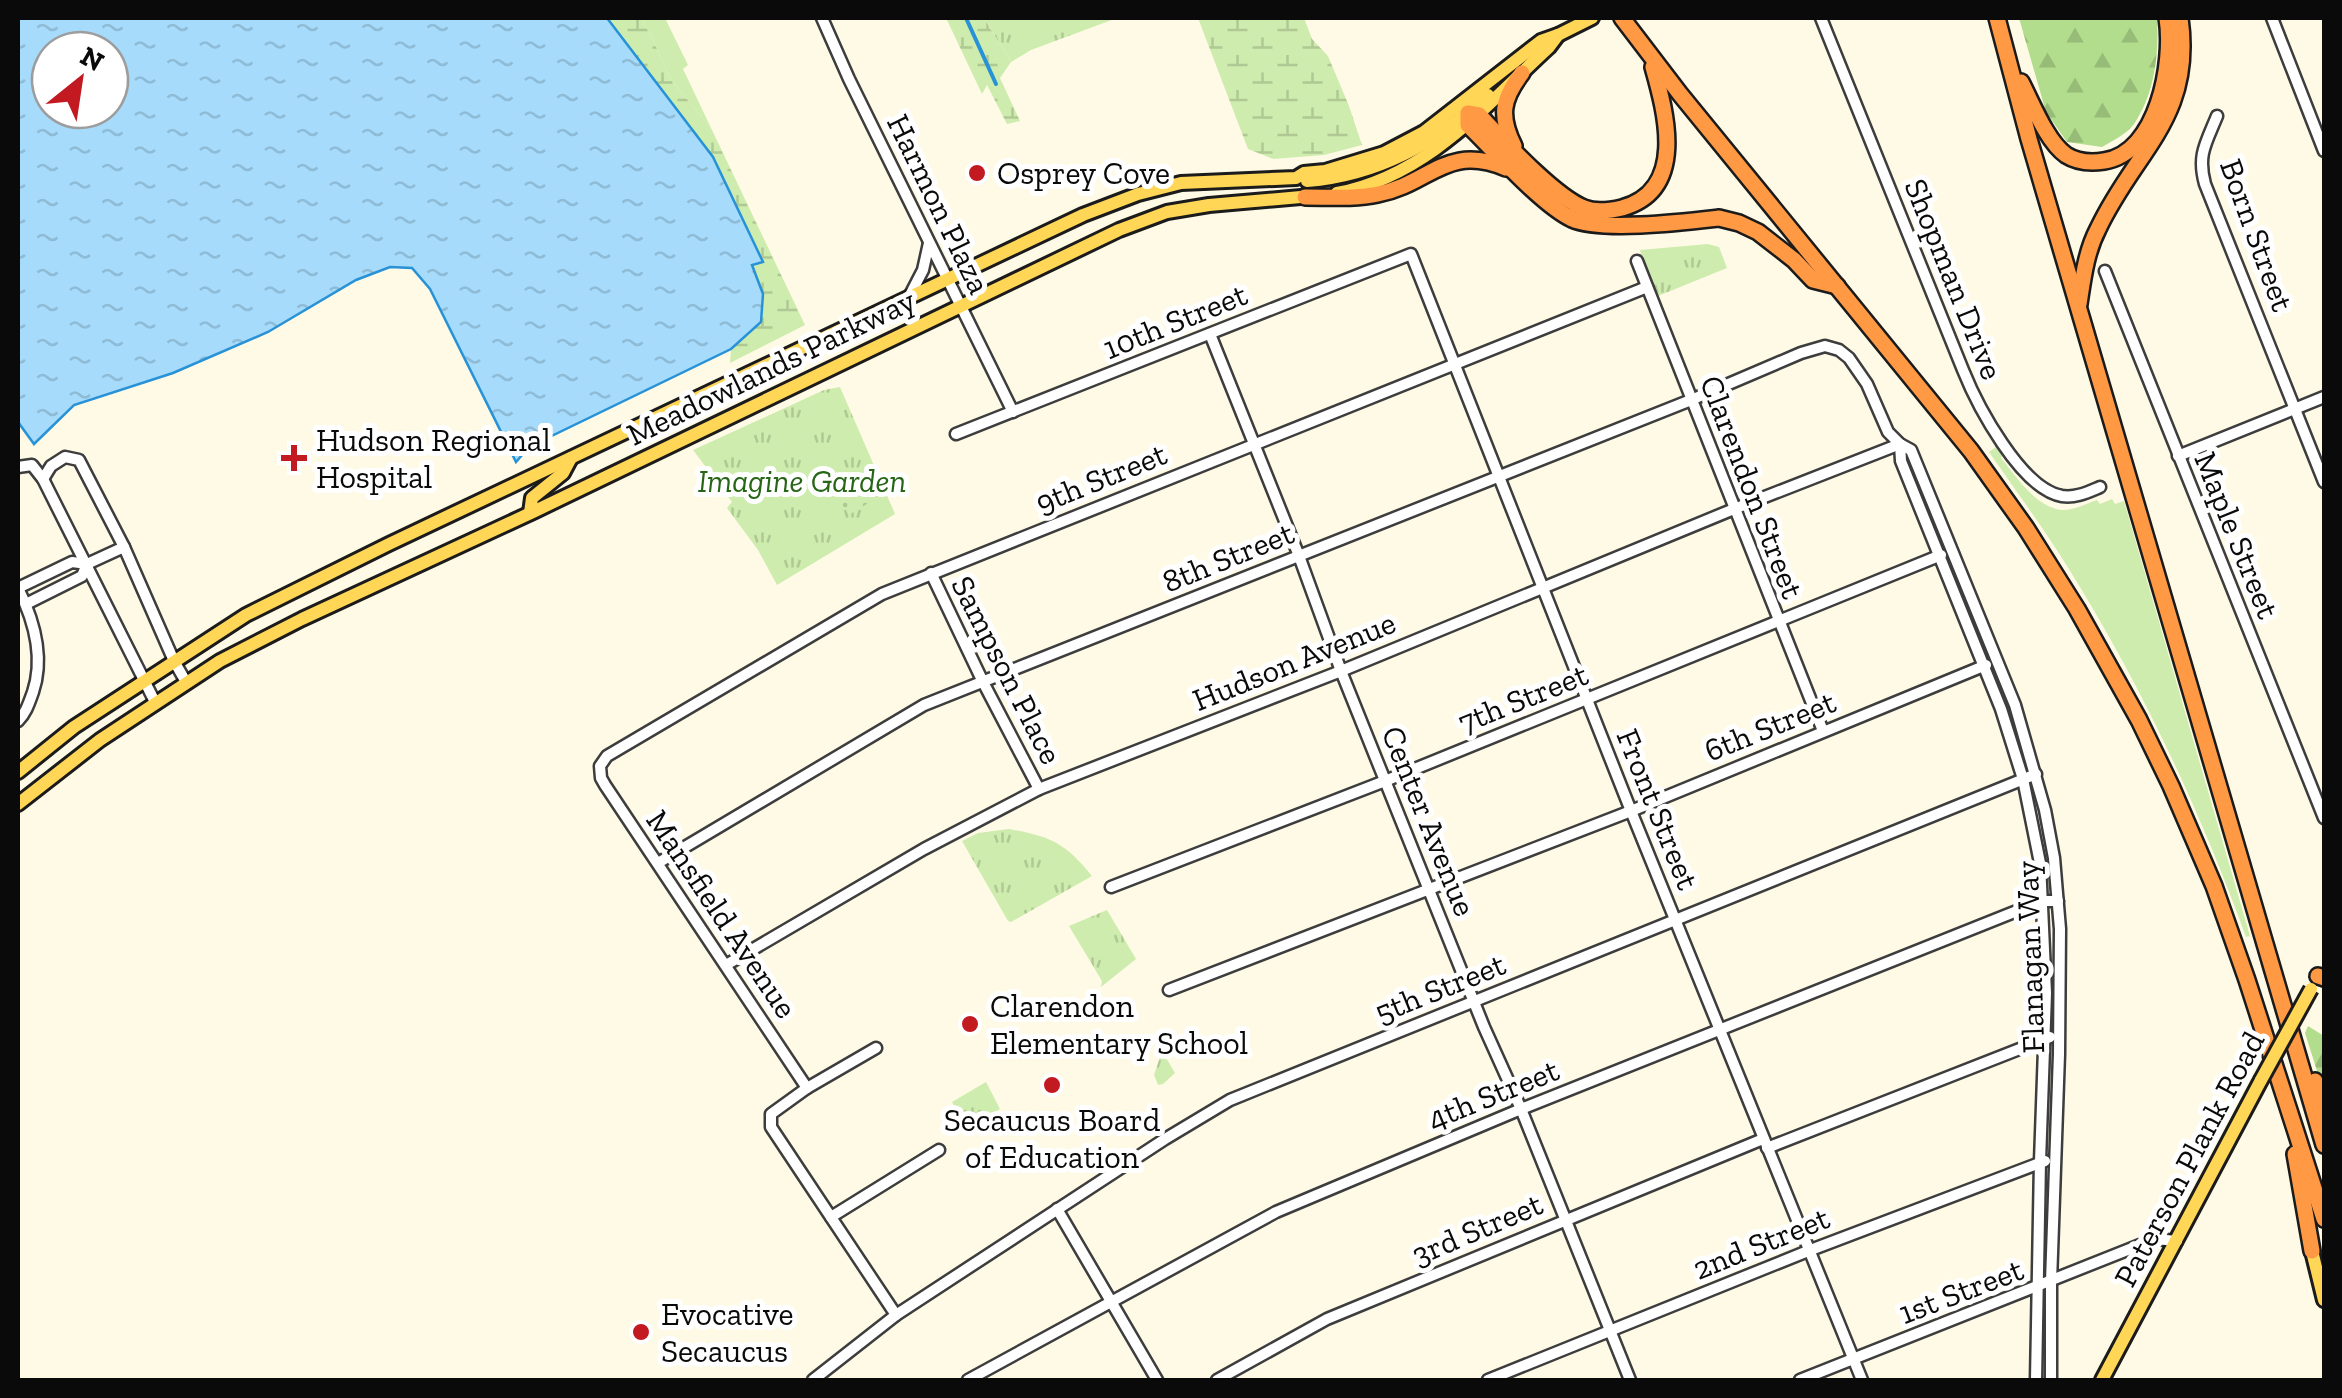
<svg xmlns="http://www.w3.org/2000/svg" width="2342" height="1398" font-family="'Zilla Slab',serif">
  <style>
    .grass { fill: #ceecae }
    .forest { fill: url(#forest-firs) }
    .wetland { fill: url(#wetland-marsh) }
    .park { fill: url(#park-tufts) }
    .garden { fill: url(#garden-dots) }
    .water { fill: url(#water-ripples); stroke: #2892d7; stroke-width: 2.5; fill-rule: evenodd }
    .lines { fill: none; stroke-linecap: round; stroke-linejoin: round }
    .stream { stroke: #2892d7; stroke-width: 4 }
    .minor-casing { stroke: #3d3d3d; stroke-width: 15 }
    .major-casing { stroke: #1b1b1b; stroke-width: 18 }
    .highway-casing { stroke: #1b1b1b; stroke-width: 20 }
    .minor { stroke: #fff; stroke-width: 10 }
    .major { stroke: #ffd656; stroke-width: 12 }
    .highway { stroke: #f94; stroke-width: 15 }
    .major-bridge-casing { stroke: #1b1b1b; stroke-width: 18; stroke-linecap: butt }
    .major-bridge { stroke: #ffd656; stroke-width: 12 }
    .poi-dot { fill: #c31921; stroke: #fff; stroke-width: 4 }
    .labels { text-anchor: middle; dominant-baseline: central; stroke-width: 10; stroke-linejoin: round; paint-order: stroke }
    .poi-label { font-size: 32px; fill: #0a0a0a; stroke: #fff; text-anchor: start }
    .street-label { font-size: 32px; fill: #0a0a0a; stroke: #fff }
    .park-label { font-size: 32px; font-style: italic; fill: #276517; stroke: #fff }
  </style>
  <defs>
    <pattern id="forest-firs" width="22" height="20" patternUnits="userSpaceOnUse" patternTransform="scale(2.5)"><rect width="22" height="20" fill="#b1dd8c"/><path d="M5 1l3.5 6h-7zM16 11l3.5 6h-7z" fill="#97bc77"/></pattern>
    <pattern id="wetland-marsh" width="20" height="14" patternUnits="userSpaceOnUse" patternTransform="scale(2.5)"><rect width="20" height="14" fill="#ceecae"/><path d="M1 5h8M5 5V1M11 12h8M15 12V8" fill="none" stroke="#b0c994"/></pattern>
    <pattern id="park-tufts" width="24" height="20" patternUnits="userSpaceOnUse" patternTransform="scale(2.5)"><rect width="24" height="20" fill="#ceecae"/><path d="M3 7l-1-3M5 7V3M7 7l1-3M15 17l-1-3M17 17v-4M19 17l1-3" fill="none" stroke="#b0c994"/></pattern>
    <pattern id="garden-dots" width="8" height="8" patternUnits="userSpaceOnUse" patternTransform="scale(2.5)"><rect width="8" height="8" fill="#ceecae"/><path d="M2 2h.1M6 6h.1" fill="none" stroke="#b0c994" stroke-width="1.8" stroke-linecap="round"/></pattern>
    <pattern id="water-ripples" width="26" height="14" patternUnits="userSpaceOnUse" patternTransform="scale(2.5)"><rect width="26" height="14" fill="#a6dbfb"/><path d="M2 4q2-2 4 0t4 0M15 11q2-2 4 0t4 0" fill="none" stroke="#8ebbd6"/></pattern>
  </defs>
  <rect width="100%" height="100%" fill="#fffae6"/>
  <g class="grass">
    <path d="M 641,18 L 665,18 L 688,65 L 683,69 L 712,130 L 669,77 L 651,35 Z"/>
    <path d="M 1996,447 L 2002,456 L 2001,458 C 2016,476 2032,502 2056,509 C 2069,513 2085,504 2097,500 L 2100,504 L 2112,499 L 2115,504 L 2124,501 L 2250,936 L 2246,937 C 2199,807 2140,683 2067,566 C 2043,527 2015,490 1989,452 Z"/>
  </g>
  <g class="forest">
    <path d="M 2019,18 L 2157,18 C 2159,54 2155,93 2134,124 C 2127,134 2112,141 2102,147 L 2067,142 L 2046,112 Z"/>
    <path d="M 2308,1026 L 2324,1036 L 2324,1093 L 2305,1033 Z"/>
  </g>
  <g class="wetland">
    <path d="M 607,18 L 641,18 L 651,35 L 669,77 L 712,130 L 805,325 L 730,363 L 731,349 L 761,322 L 763,294 L 752,265 L 762,262 L 713,157 Z"/>
    <path d="M 946,18 L 984,18 L 1011,62 L 1000,78 L 1020,121 L 1007,124 L 987,85 L 982,94 Z"/>
    <path d="M 1198,18 L 1304,18 L 1312,39 L 1328,56 L 1349,106 L 1362,145 L 1324,155 L 1273,159 L 1248,149 Z"/>
  </g>
  <g class="park">
    <path d="M 984,18 L 1117,18 L 1031,50 L 1011,62 Z"/>
    <path d="M 1708,244 L 1719,247 L 1727,268 L 1658,296 L 1640,250 Z"/>
    <path d="M 840,387 L 895,514 L 777,585 L 758,550 L 727,508 L 732,502 L 693,450 L 824,390 Z"/>
    <path d="M 1009,829 C 1051,837 1064,842 1092,876 L 1011,922 L 1008,921 L 962,841 L 978,833 Z"/>
    <path d="M 1107,910 L 1136,959 L 1101,987 L 1102,981 L 1069,926 Z"/>
    <path d="M 1162,1051 L 1175,1073 L 1163,1084 L 1158,1085 L 1154,1075 Z"/>
    <path d="M 986,1082 L 1000,1109 L 967,1129 L 952,1102 Z"/>
  </g>
  <path class="garden" d="M 862,465 L 881,495 L 849,515 L 830,485 Z"/>
  <path class="water" d="M 18,18 L 607,18 L 713,157 L 763,262 L 752,265 L 763,294 L 761,322 L 731,349 L 529,447 L 516,462 L 430,289 L 412,268 L 390,267 L 356,280 L 268,332 L 173,373 L 74,405 L 34,444 L 18,422 ZM 50,50 L 110,50 L 110,110 L 50,110 Z"/>
  <g class="lines">
    <path class="stream" d="M 966,18 L 996,84"/>
    <defs>
      <g id="minor">
        <path d="M 822,18 L 849,79 L 1013,412"/>
        <path d="M 1821,18 L 1963,370 C 1977,405 2021,489 2062,496 C 2076,498 2088,492 2100,487"/>
        <path d="M 2272,18 L 2324,151"/>
        <path d="M 2217,116 C 2206,143 2197,155 2205,184 L 2324,482"/>
        <path d="M 1637,261 L 1823,731"/>
        <path d="M 2105,271 L 2324,818"/>
        <path d="M 909,297 L 923,270 L 929,243"/>
        <path d="M 1210,334 L 1299,556 L 1341,671 L 1484,1027 L 1521,1109 L 1630,1380"/>
        <path d="M 956,434 L 1411,254 L 1631,811 L 1862,1380"/>
        <path d="M 1900,444 L 1901,461 L 2001,709 L 2023,779 L 2040,863 L 2046,993 L 2040,1161 L 2036,1380"/>
        <path d="M 2178,456 L 2324,397"/>
        <path d="M 18,467 L 32,465 L 43,479 L 155,702"/>
        <path d="M 43,479 L 51,466 L 65,457 L 79,460 L 124,547 L 174,661 L 186,682"/>
        <path d="M 931,573 L 983,682 L 1039,789"/>
        <path d="M 26,604 L 82,576 L 87,564"/>
        <path d="M 18,721 C 26,713 29,703 33,692 C 45,656 34,620 18,588 L 72,562 L 87,564 L 124,547"/>
        <path d="M 658,863 L 924,705 L 1691,400 L 1801,353 L 1825,346 L 1839,350 L 1849,358 L 1867,384 L 1888,432 L 1900,444 L 1911,450 L 2015,705 L 2045,810 L 2054,858 L 2060,929 L 2059,1054 L 2051,1282 L 2051,1380"/>
        <path d="M 1111,887 L 1385,781 L 1941,555"/>
        <path d="M 726,965 L 924,849 L 1039,789 L 1341,671 L 1734,509 L 1900,444"/>
        <path d="M 1169,990 L 1631,811 L 1986,665"/>
        <path d="M 876,1048 L 807,1088 L 771,1114 L 771,1127 L 896,1315"/>
        <path d="M 807,1088 L 605,785 L 601,778 L 600,766 L 607,756 L 882,594 L 1647,287"/>
        <path d="M 1767,1148 L 2050,1037"/>
        <path d="M 1057,1209 L 1157,1380"/>
        <path d="M 831,1217 L 939,1150"/>
        <path d="M 813,1380 L 896,1315 L 1165,1139 L 1230,1100 L 2036,774"/>
        <path d="M 968,1380 L 1276,1212 L 1521,1109 L 2042,901 L 2058,901"/>
        <path d="M 1217,1380 L 1327,1319 L 1763,1139"/>
        <path d="M 1488,1380 L 1808,1251 L 2045,1161"/>
        <path d="M 1800,1380 L 2155,1239 L 2177,1241"/>
      </g>
      <g id="major">
        <path d="M 1307,181 C 1378,175 1436,143 1488,95"/>
        <path d="M 1337,193 C 1427,176 1485,106 1549,47 L 1558,35"/>
        <path d="M 530,513 L 532,498 L 563,473 L 571,458"/>
        <path d="M 18,772 L 74,727 L 246,615 L 389,544 L 1083,215 L 1138,194 L 1181,183 L 1296,178 L 1304,173 L 1325,171 L 1384,153 L 1424,132 L 1541,41 L 1558,35 L 1592,18"/>
        <path d="M 18,804 L 100,740 L 220,661 L 302,619 L 535,511 L 1119,230 L 1167,212 L 1209,205 L 1312,196"/>
        <path d="M 2312,1251 L 2324,1300"/>
        <path d="M 2102,1380 L 2261,1080"/>
      </g>
      <g id="highway">
        <path d="M 1622,18 L 1680,94 L 1971,451 L 2026,528 L 2077,609 L 2139,720 L 2171,786 L 2214,886 L 2247,980 L 2324,1219"/>
        <path d="M 1997,18 L 2029,139 L 2324,1145"/>
        <path d="M 1653,67 C 1666,113 1687,190 1622,208 C 1609,211 1596,213 1584,208 C 1554,196 1503,140 1479,115 L 1468,113 L 1468,125 C 1494,150 1541,204 1572,219 C 1601,232 1684,222 1719,218 L 1739,223 L 1758,232 L 1794,260 L 1813,280 L 1837,286"/>
        <path d="M 2021,82 C 2032,103 2047,142 2066,155 C 2077,162 2091,163 2104,161 C 2158,153 2174,62 2167,18"/>
        <path d="M 1514,146 C 1499,116 1502,99 1522,73"/>
        <path d="M 1305,197 C 1329,197 1355,199 1378,194 C 1430,184 1446,143 1506,168"/>
        <path d="M 2079,304 C 2083,278 2086,252 2098,229 C 2135,150 2194,118 2180,18"/>
        <path d="M 2318,976 L 2324,978"/>
        <path d="M 2315,1081 L 2324,1107"/>
        <path d="M 2295,1154 L 2312,1251"/>
      </g>
    </defs>
    <use href="#minor" class="minor-casing"/>
    <use href="#major" class="major-casing"/>
    <use href="#highway" class="highway-casing"/>
    <use href="#minor" class="minor"/>
    <use href="#major" class="major"/>
    <use href="#highway" class="highway"/>
    <defs>
      <path id="major-bridge" d="M 2261,1080 L 2311,989"/>
    </defs>
    <use href="#major-bridge" class="major-bridge-casing"/>
    <use href="#major-bridge" class="major-bridge"/>
  </g>
  <g class="poi-dot">
    <circle cx="977" cy="173" r="10"/>
    <path d="M289 443h10v10h10v10h-10v10h-10v-10h-10v-10h10z"/>
    <circle cx="970" cy="1024" r="10"/>
    <circle cx="1052" cy="1085" r="10"/>
    <circle cx="641" cy="1332" r="10"/>
  </g>
  <g class="labels">
    <g class="poi-label">
      <text x="997" y="173">Osprey Cove</text>
      <text x="316" y="440">Hudson Regional<tspan x="316" dy="37">Hospital</tspan></text>
      <text x="990" y="1006">Clarendon<tspan x="990" dy="37">Elementary School</tspan></text>
      <text x="1052" y="1120" text-anchor="middle">Secaucus Board<tspan x="1052" dy="37">of Education</tspan></text>
      <text x="661" y="1314">Evocative<tspan x="661" dy="37">Secaucus</tspan></text>
    </g>
    <g class="street-label">
      <text transform="translate(939 204) rotate(64)">Harmon Plaza</text>
      <text transform="translate(2257 235) rotate(70)">Born Street</text>
      <text transform="translate(1954 279) rotate(68)">Shopman Drive</text>
      <text transform="translate(1175 321) rotate(-22)">10th Street</text>
      <text transform="translate(771 367) rotate(-26)">Meadowlands Parkway</text>
      <text transform="translate(1101 478) rotate(-22)">9th Street</text>
      <text transform="translate(1752 487) rotate(69)">Clarendon Street</text>
      <text transform="translate(2237 535) rotate(68)">Maple Street</text>
      <text transform="translate(1228 557) rotate(-22)">8th Street</text>
      <text transform="translate(1294 661) rotate(-22)">Hudson Avenue</text>
      <text transform="translate(1007 670) rotate(63)">Sampson Place</text>
      <text transform="translate(1523 698) rotate(-22)">7th Street</text>
      <text transform="translate(1770 726) rotate(-22)">6th Street</text>
      <text transform="translate(1658 809) rotate(68)">Front Street</text>
      <text transform="translate(1429 821) rotate(68)">Center Avenue</text>
      <text transform="translate(722 914) rotate(56)">Mansfield Avenue</text>
      <text transform="translate(2030 957) rotate(-92)">Flanagan Way</text>
      <text transform="translate(1440 988) rotate(-22)">5th Street</text>
      <text transform="translate(1493 1094) rotate(-22)">4th Street</text>
      <text transform="translate(2189 1159) rotate(-62)">Paterson Plank Road</text>
      <text transform="translate(1477 1229) rotate(-23)">3rd Street</text>
      <text transform="translate(1761 1243) rotate(-22)">2nd Street</text>
      <text transform="translate(1961 1291) rotate(-21)">1st Street</text>
    </g>
    <g class="park-label">
      <text x="802" y="481">Imagine Garden</text>
    </g>
  </g>
  <rect width="2342" height="1398" fill="none" stroke="#0a0a0a" stroke-width="40"/>
  <g transform="translate(80 80) rotate(30)"><circle r="48" fill="#ffffff" stroke="#9d9d9d" stroke-width="2.5"/>
  <path d="M0-8L18 38L0 25L-18 38Z" fill="#c31921"/>
  <text y="-15" font-size="28" font-weight="bold" text-anchor="middle" fill="#0a0a0a">N</text>
  </g>
</svg>
